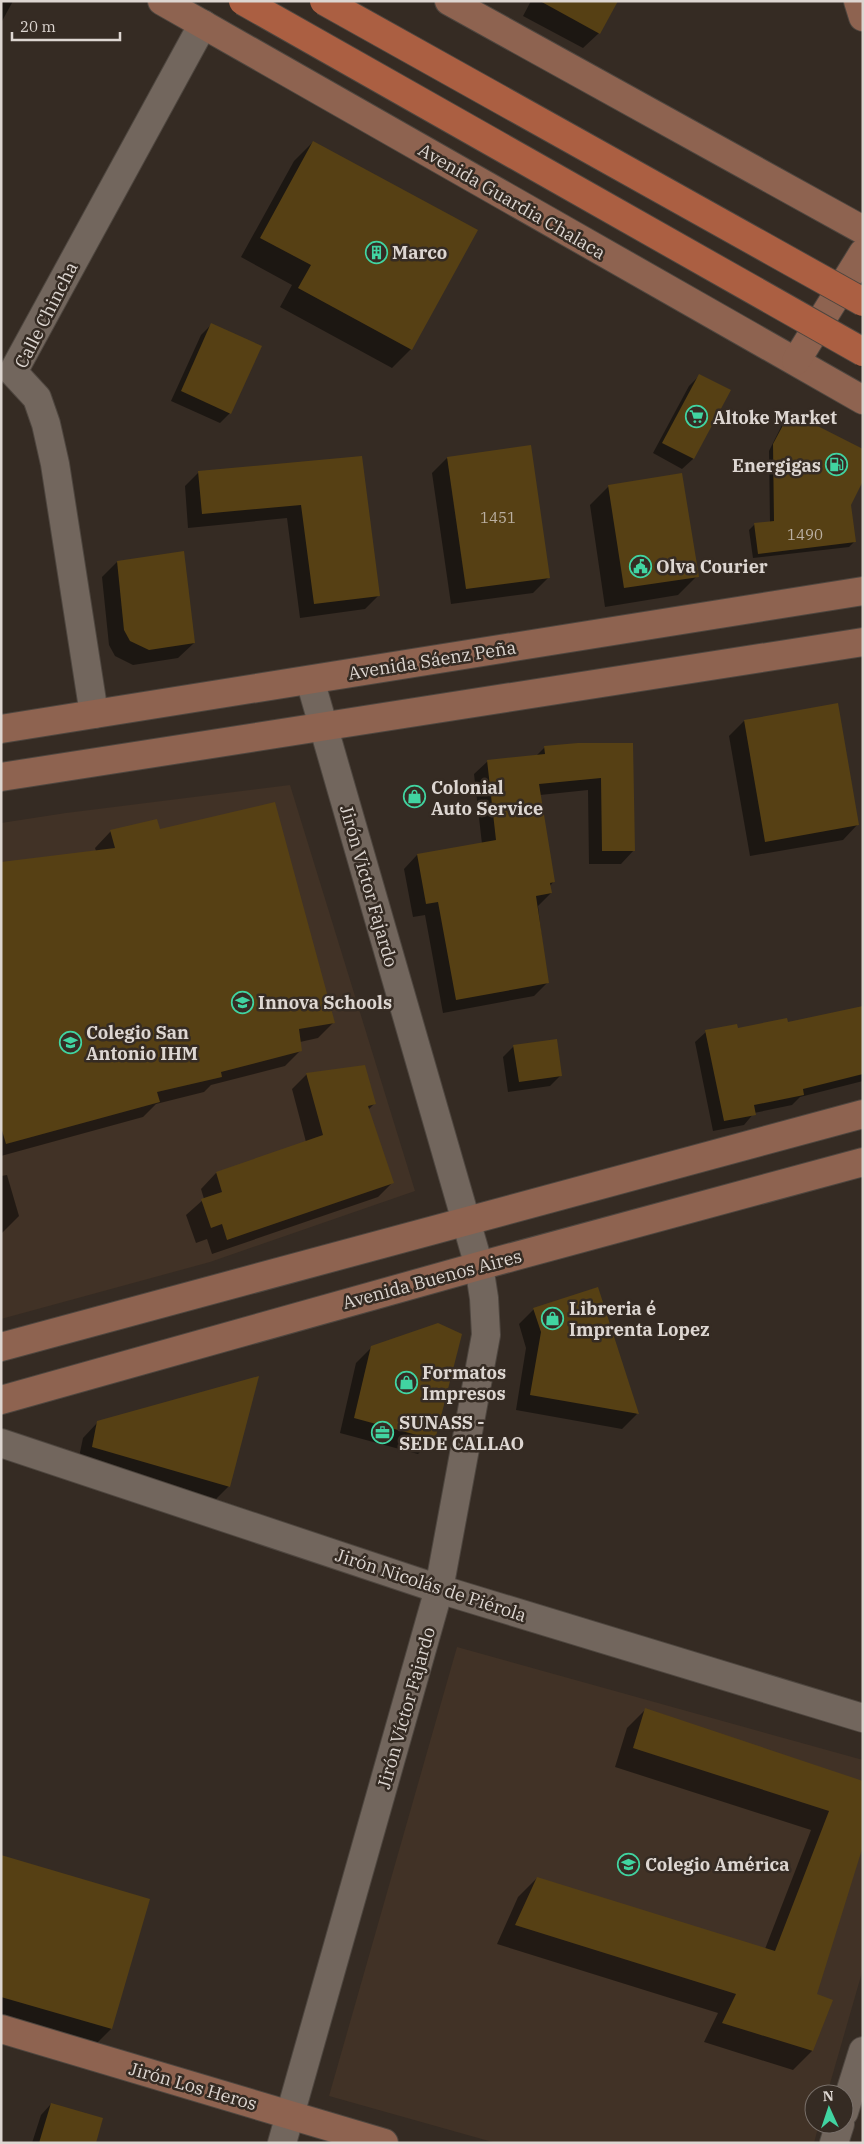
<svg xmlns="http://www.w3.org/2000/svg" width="864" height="2144" font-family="'IBM Plex Serif',serif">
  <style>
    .built { fill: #413226 }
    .shadow { fill: #0007 }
    .building { fill: #564014 }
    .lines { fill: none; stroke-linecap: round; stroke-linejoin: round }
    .street-casing { stroke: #4e463f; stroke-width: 30 }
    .secondary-casing { stroke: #4e463f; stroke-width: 30 }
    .street { stroke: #72665d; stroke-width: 28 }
    .secondary { stroke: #8e6350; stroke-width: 28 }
    .primary-bridge-casing { stroke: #4e463f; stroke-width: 30; stroke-linecap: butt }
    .primary-bridge { stroke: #ab5f42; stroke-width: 28 }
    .labels { text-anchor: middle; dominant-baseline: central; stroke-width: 5; stroke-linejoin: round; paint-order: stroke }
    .number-label { font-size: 15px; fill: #bbb0a2 }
    .street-label { font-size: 18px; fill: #ddd6d1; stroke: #352b23 }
    .poi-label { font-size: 18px; font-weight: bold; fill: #ddd6d1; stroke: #352b23; text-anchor: start }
  </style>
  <rect width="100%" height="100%" fill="#352b23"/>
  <g class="built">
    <path d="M 290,785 L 415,1191 L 210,1262 L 1,1319 L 1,823 L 66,813 Z"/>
    <path d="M 457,1647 L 863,1760 L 863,1969 L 827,2094 L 814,2094 L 814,2124 L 819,2124 L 814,2143 L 496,2143 L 329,2096 Z"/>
  </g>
  <g class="shadow">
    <path d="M 1,1 L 13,1 L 1,23 Z"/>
    <path d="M 531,1 L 616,1 L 599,33 L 583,48 L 523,16 Z"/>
    <path d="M 313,142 L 411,349 L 392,368 L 280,307 L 292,285 L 241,257 L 294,161 Z"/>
    <path d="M 211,325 L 230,413 L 220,423 L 171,401 L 201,335 Z"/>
    <path d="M 699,376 L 729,391 L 693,459 L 682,469 L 653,453 L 689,386 Z"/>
    <path d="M 790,414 L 849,504 L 854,542 L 849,547 L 753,558 L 749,530 L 755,524 L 770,523 L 769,451 L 785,419 Z"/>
    <path d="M 361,457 L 379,595 L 365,609 L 300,618 L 287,518 L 188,528 L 185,486 L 199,472 Z"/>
    <path d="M 447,458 L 549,577 L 533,593 L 451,604 L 432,473 Z"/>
    <path d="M 609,486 L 697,576 L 678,595 L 605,607 L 590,505 Z"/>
    <path d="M 117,562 L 194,643 L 178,658 L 133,665 L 115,656 L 109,645 L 102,577 Z"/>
    <path d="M 837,705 L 858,824 L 843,840 L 750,856 L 729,736 L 744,721 Z"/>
    <path d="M 632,744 L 634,850 L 621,864 L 589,864 L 588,790 L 540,795 L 554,881 L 550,886 L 551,893 L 538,906 L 547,983 L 534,996 L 443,1013 L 425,915 L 413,917 L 404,869 L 417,855 L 482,844 L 474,774 L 488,761 L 536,756 L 545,747 Z"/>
    <path d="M 111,831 L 159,831 L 334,1022 L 318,1038 L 300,1042 L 301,1050 L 285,1066 L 211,1085 L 204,1092 L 156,1104 L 143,1117 L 1,1156 L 1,864 L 96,851 L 95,848 Z"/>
    <path d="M 863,1022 L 863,1081 L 800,1097 L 792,1105 L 754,1113 L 744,1125 L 713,1131 L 695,1042 L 706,1032 L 787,1024 Z"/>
    <path d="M 514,1046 L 560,1076 L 550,1086 L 508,1092 L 503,1057 Z"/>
    <path d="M 307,1074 L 374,1104 L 368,1110 L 393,1182 L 378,1197 L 212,1254 L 207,1239 L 196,1243 L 186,1215 L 204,1199 L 201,1189 L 216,1173 L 306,1142 L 292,1089 Z"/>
    <path d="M 7,1175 L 19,1216 L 1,1234 L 1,1176 Z"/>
    <path d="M 534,1309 L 637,1414 L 622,1429 L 516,1410 L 526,1348 L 519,1324 Z"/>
    <path d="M 372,1347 L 433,1439 L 418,1454 L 340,1433 L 356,1363 Z"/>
    <path d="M 98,1422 L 229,1486 L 213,1502 L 78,1462 L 83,1438 Z"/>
    <path d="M 646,1709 L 863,1783 L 816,1995 L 812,2051 L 793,2070 L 704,2042 L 718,2013 L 497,1944 L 518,1897 L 537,1878 L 765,1949 L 811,1830 L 615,1767 L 627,1728 Z"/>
    <path d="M 1,1857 L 149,1900 L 111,2029 L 92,2048 L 1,2021 Z"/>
    <path d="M 51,2104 L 94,2143 L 32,2143 L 41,2115 Z"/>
  </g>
  <g class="building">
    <path d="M 540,1 L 618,1 L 600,34 Z"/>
    <path d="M 313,141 L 478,230 L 412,350 L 298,288 L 311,265 L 260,238 Z"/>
    <path d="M 211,323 L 262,346 L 231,414 L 181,391 Z"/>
    <path d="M 699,374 L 731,390 L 694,459 L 662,443 Z"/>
    <path d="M 790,412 L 863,449 L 863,481 L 851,505 L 856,542 L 758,554 L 754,523 L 774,521 L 773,444 Z"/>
    <path d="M 531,445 L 550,578 L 466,589 L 447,457 Z"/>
    <path d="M 362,456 L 380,596 L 314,604 L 301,505 L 202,514 L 198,471 Z"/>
    <path d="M 682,473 L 699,577 L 624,588 L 608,485 Z"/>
    <path d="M 184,551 L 195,643 L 149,650 L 130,641 L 124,630 L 117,561 Z"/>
    <path d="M 838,703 L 859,825 L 765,842 L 744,720 Z"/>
    <path d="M 578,743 L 633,743 L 635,851 L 602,851 L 601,778 L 539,784 L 555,882 L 550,883 L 552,893 L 536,896 L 549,983 L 456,1000 L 438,902 L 426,904 L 417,854 L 496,840 L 487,760 L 545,754 L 544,746 Z"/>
    <path d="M 275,802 L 335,1023 L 299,1029 L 302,1051 L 221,1072 L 222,1077 L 157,1092 L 160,1102 L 6,1144 L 1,1127 L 1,862 L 115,848 L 110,830 L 157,819 L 160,829 Z"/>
    <path d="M 863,1006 L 863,1074 L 803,1089 L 804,1095 L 754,1105 L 756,1115 L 724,1121 L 705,1030 L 737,1024 L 738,1028 L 787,1018 L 788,1022 Z"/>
    <path d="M 557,1039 L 562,1076 L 519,1082 L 513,1045 Z"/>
    <path d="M 365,1065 L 376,1104 L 368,1106 L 394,1183 L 227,1240 L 222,1224 L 211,1228 L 201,1199 L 222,1192 L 216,1172 L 323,1135 L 306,1073 Z"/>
    <path d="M 598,1287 L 639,1414 L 530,1395 L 541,1332 L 533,1308 Z"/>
    <path d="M 438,1323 L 462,1334 L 435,1440 L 354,1418 L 371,1346 Z"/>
    <path d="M 259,1376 L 230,1487 L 92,1447 L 97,1421 Z"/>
    <path d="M 645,1708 L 863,1781 L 863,1846 L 817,1994 L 833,2000 L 813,2051 L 722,2023 L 736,1994 L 515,1925 L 537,1877 L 775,1951 L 829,1811 L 633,1748 Z"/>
    <path d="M 1,1855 L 150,1899 L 112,2029 L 1,1997 Z"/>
    <path d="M 51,2103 L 103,2118 L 96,2143 L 39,2143 Z"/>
  </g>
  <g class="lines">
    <defs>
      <g id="street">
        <path d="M 94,714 L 55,464 L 46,424 L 37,398 L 13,372 L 203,24"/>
        <path d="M 1,1443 L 439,1589 L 863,1718"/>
        <path d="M 844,2112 L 863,2051"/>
        <path d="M 282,2143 L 439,1589 L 486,1335 L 484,1298 L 479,1266 L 310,680"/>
        <path d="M 834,2143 L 840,2124"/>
      </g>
      <g id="secondary">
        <path d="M 162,1 L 863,400"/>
        <path d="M 449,1 L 863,230"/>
        <path d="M 858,1 L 863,17"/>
        <path d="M 796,361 L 863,253"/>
        <path d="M 1,729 L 863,591"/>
        <path d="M 1,777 L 863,642"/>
        <path d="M 1,1347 L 863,1114"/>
        <path d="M 1,1400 L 479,1266 L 863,1162"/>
        <path d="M 1,2029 L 384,2143"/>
      </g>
    </defs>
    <use href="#street" class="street-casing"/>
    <use href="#secondary" class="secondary-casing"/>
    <use href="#street" class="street"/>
    <use href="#secondary" class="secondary"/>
    <defs>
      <g id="primary-bridge">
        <path d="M 243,1 L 863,352"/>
        <path d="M 324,1 L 863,302"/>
      </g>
    </defs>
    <use href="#primary-bridge" class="primary-bridge-casing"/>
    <use href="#primary-bridge" class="primary-bridge"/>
  </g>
  <defs>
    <symbol id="building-ring" viewBox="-11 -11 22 22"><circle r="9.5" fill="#352b23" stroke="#41d4a1" stroke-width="1.5"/><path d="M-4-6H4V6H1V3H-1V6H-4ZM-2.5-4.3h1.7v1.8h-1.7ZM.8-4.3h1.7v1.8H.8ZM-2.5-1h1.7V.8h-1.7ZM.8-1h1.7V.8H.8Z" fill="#41d4a1"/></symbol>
    <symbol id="supermarket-ring" viewBox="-11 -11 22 22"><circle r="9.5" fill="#352b23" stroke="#41d4a1" stroke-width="1.5"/><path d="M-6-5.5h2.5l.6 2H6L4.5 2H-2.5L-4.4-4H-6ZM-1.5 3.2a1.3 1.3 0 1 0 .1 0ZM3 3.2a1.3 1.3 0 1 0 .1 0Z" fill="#41d4a1"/></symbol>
    <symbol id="fuel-ring" viewBox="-11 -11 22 22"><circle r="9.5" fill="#352b23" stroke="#41d4a1" stroke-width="1.5"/><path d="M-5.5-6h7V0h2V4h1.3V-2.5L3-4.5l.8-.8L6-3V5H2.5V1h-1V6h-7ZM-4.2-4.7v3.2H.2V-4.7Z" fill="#41d4a1"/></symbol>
    <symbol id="civic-ring" viewBox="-11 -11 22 22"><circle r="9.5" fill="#352b23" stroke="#41d4a1" stroke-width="1.5"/><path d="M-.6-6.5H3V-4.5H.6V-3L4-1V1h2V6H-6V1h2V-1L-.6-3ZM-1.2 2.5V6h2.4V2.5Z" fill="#41d4a1"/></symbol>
    <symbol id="shop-ring" viewBox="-11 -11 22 22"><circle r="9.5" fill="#352b23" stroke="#41d4a1" stroke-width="1.5"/><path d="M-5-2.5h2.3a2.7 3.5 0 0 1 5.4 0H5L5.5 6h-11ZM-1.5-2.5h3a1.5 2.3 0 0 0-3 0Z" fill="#41d4a1"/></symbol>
    <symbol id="school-ring" viewBox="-11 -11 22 22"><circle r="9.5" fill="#352b23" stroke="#41d4a1" stroke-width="1.5"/><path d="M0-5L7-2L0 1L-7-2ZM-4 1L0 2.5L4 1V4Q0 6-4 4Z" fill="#41d4a1"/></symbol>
    <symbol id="university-ring" viewBox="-11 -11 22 22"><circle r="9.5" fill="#352b23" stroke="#41d4a1" stroke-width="1.5"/><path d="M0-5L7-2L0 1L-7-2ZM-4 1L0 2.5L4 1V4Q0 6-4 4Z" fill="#41d4a1"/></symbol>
    <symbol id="office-ring" viewBox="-11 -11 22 22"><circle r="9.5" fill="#352b23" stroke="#41d4a1" stroke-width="1.5"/><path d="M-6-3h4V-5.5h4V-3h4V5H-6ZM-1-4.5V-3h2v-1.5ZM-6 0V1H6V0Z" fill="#41d4a1"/></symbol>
  </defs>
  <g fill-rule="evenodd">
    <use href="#building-ring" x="364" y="240" width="25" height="25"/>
    <use href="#supermarket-ring" x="684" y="404" width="25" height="25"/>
    <use href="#fuel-ring" x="824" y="452" width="25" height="25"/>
    <use href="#civic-ring" x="628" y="554" width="25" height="25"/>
    <use href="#shop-ring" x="402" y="784" width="25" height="25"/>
    <use href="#school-ring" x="230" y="990" width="25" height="25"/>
    <use href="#university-ring" x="58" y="1030" width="25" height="25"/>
    <use href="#shop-ring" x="540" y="1306" width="25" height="25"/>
    <use href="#shop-ring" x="394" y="1370" width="25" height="25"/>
    <use href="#office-ring" x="370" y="1420" width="25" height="25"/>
    <use href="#school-ring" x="616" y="1852" width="25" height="25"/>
  </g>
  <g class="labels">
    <g class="number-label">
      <text x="498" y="517">1451</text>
      <text x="805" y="534">1490</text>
    </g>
    <g class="street-label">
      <text transform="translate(512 201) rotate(30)">Avenida Guardia Chalaca</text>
      <text transform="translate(46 315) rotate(-63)">Calle Chincha</text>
      <text transform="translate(432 660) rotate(-9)">Avenida Sáenz Peña</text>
      <text transform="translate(369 886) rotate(74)">Jirón Victor Fajardo</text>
      <text transform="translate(432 1279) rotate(-15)">Avenida Buenos Aires</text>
      <text transform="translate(431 1585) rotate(18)">Jirón Nicolás de Piérola</text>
      <text transform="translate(406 1708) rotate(-74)">Jirón Víctor Fajardo</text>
      <text transform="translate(193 2086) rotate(16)">Jirón Los Heros</text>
    </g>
    <g class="poi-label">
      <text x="392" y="252">Marco</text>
      <text x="713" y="417">Altoke Market</text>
      <text x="821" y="465" text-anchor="end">Energigas</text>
      <text x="656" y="566">Olva Courier</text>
      <text x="431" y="787">Colonial<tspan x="431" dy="21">Auto Service</tspan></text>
      <text x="258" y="1002">Innova Schools</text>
      <text x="86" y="1032">Colegio San<tspan x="86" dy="21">Antonio IHM</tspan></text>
      <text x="569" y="1308">Libreria é<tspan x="569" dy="21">Imprenta Lopez</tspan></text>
      <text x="422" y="1372">Formatos<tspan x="422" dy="21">Impresos</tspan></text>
      <text x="399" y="1422">SUNASS -<tspan x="399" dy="21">SEDE CALLAO</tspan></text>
      <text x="645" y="1864">Colegio América</text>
    </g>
  </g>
  <rect width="864" height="2144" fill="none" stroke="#ddd6d1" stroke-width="5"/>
  <g transform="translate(829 2109) rotate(357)"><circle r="24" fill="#352b23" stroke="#786f69"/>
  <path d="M0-4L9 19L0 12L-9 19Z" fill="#41d4a1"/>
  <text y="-8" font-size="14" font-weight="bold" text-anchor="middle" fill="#ddd6d1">N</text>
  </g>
  <path d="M12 32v8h108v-8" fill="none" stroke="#ddd6d1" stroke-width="2.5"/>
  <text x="20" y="32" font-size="15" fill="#ddd6d1" stroke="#352b23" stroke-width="4" paint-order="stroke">20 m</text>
</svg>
